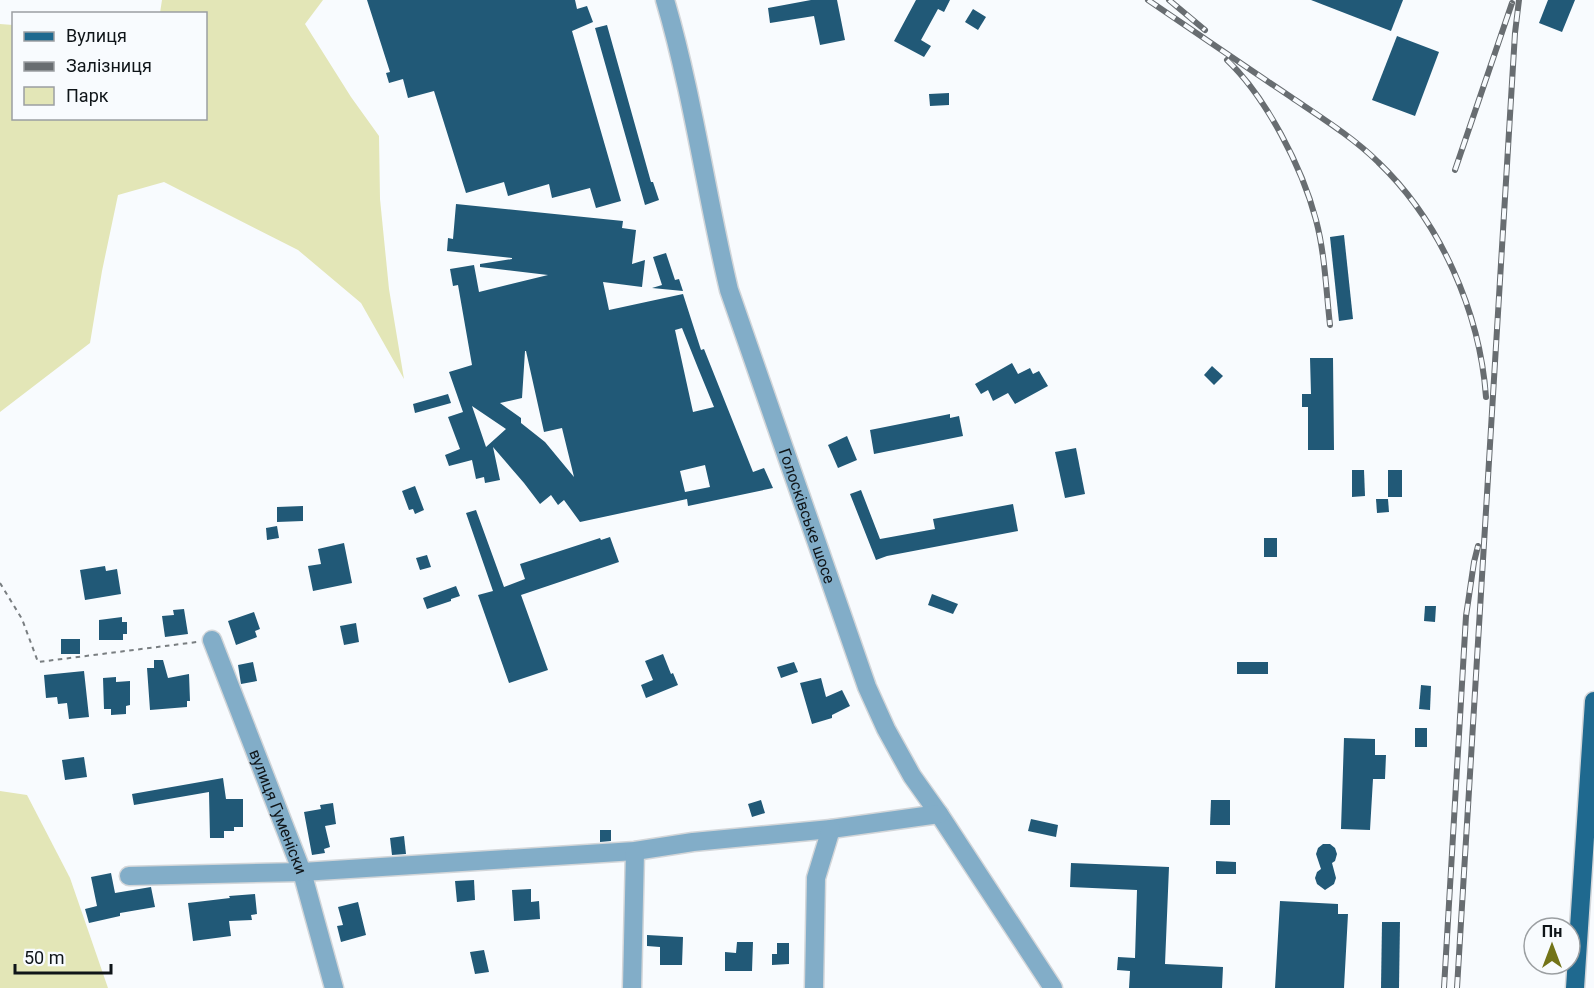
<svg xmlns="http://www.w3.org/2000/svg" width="1594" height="988" font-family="Roboto,sans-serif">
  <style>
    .green { fill: #e3e6b7 }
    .building { fill: #215977; fill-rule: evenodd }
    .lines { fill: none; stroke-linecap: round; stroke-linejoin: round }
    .minor-casing { stroke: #d3d6d9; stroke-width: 21 }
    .major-casing { stroke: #d3d6d9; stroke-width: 21 }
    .path { stroke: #797e81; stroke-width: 2; stroke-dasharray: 4.5 4.5; stroke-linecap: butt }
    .minor { stroke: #82adc8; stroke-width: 18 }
    .major { stroke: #1f698f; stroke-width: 18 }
    .rail-casing { stroke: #686d71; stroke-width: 6 }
    .rail { stroke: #f8fbfe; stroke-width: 4; stroke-dasharray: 11; stroke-linecap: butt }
    .labels { text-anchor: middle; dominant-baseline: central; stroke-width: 6; stroke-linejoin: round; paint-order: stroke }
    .street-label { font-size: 16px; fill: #0f1519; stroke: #f8fbfe }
  </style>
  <rect width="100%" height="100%" fill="#f8fbfe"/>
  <g class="green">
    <path d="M 162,0 L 323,0 L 305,24 L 351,97 L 379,136 L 380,199 L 389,289 L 404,379 L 361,303 L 298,250 L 164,182 L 118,195 L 102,271 L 90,343 L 0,412 L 0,24 L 13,25 L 14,118 L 206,118 L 206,14 L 160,13 Z"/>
    <path d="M 0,791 L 27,795 L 70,878 L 108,988 L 0,988 Z"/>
  </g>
  <g class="building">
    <path d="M 367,0 L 575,0 L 577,9 L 587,6 L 593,22 L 572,31 L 621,201 L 596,208 L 590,188 L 552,198 L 549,184 L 508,196 L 504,182 L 466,193 L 434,91 L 408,98 L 403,79 L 389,83 L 386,73 L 390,72 Z"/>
    <path d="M 811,0 L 837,0 L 845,40 L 820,45 L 814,16 L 770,23 L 768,8 Z"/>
    <path d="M 916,0 L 950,0 L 944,12 L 938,9 L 921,40 L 931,46 L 924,57 L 894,41 Z"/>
    <path d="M 1311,0 L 1403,0 L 1391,31 Z"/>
    <path d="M 1548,0 L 1575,0 L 1562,32 L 1539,23 Z"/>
    <path d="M 973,9 L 986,17 L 978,30 L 965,22 Z"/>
    <path d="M 607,25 L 651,182 L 653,182 L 659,200 L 645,205 L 595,28 Z"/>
    <path d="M 1397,36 L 1439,52 L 1415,116 L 1372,100 Z"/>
    <path d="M 949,93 L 949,105 L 930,106 L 929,94 Z"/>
    <path d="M 456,204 L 623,221 L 622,228 L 636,230 L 632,264 L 645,260 L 642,287 L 603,282 L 609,310 L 683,294 L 701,350 L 704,349 L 753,472 L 764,468 L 773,488 L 688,506 L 687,499 L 580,522 L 564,500 L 558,505 L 551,495 L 540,504 L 524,483 L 493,447 L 500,480 L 485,483 L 484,477 L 476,479 L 472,460 L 449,466 L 445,455 L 460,449 L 448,417 L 463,412 L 449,372 L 472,365 L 458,285 L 453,286 L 450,269 L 474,265 L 479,292 L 548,275 L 480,267 L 480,264 L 512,259 L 512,258 L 447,251 L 448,238 L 453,239 ZM 682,328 L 698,368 L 714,407 L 693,412 L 675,330 ZM 525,351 L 526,351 L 544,432 L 562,428 L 574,477 L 545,442 L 521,423 L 521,418 L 500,403 L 522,398 ZM 472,406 L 506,429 L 486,447 ZM 705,465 L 710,487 L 685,492 L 680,471 Z"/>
    <path d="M 1344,235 L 1353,319 L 1339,321 L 1330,237 Z"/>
    <path d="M 666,253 L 675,280 L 679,279 L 683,291 L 652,288 L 662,285 L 653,257 Z"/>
    <path d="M 1310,358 L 1333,358 L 1334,450 L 1308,450 L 1308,407 L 1302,407 L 1302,394 L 1311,394 Z"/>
    <path d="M 1012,363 L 1018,374 L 1030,368 L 1033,374 L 1039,371 L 1048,386 L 1015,404 L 1008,393 L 993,401 L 988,390 L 981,394 L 975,384 Z"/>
    <path d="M 1212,366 L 1223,376 L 1214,385 L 1204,375 Z"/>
    <path d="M 448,394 L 451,403 L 415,413 L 413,404 Z"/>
    <path d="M 950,414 L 950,418 L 959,416 L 963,436 L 874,454 L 870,430 Z"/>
    <path d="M 847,436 L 857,460 L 838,468 L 828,445 Z"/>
    <path d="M 1076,448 L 1085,494 L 1065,498 L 1055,452 Z"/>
    <path d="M 1352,470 L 1364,470 L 1365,496 L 1352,497 Z"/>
    <rect x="1388" y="470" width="14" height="27"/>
    <path d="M 415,486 L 424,510 L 415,514 L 413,509 L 409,510 L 402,491 Z"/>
    <path d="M 861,490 L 880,539 L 935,529 L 933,519 L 1013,504 L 1018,531 L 887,556 L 876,560 L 850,494 Z"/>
    <path d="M 1376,499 L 1388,499 L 1389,512 L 1377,513 Z"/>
    <path d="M 303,506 L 303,521 L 277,522 L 277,507 Z"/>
    <path d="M 476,510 L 504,587 L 525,579 L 520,564 L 600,538 L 601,540 L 610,537 L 619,562 L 521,595 L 548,670 L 509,683 L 478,595 L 493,591 L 466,513 Z"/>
    <path d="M 277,526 L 279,538 L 267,540 L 266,528 Z"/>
    <rect x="1264" y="538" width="13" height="19"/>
    <path d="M 344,543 L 352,583 L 313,591 L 308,566 L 321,564 L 318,549 Z"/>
    <path d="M 427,555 L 431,567 L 420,570 L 416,558 Z"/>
    <path d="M 105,566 L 106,571 L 117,569 L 121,594 L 85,600 L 80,570 Z"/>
    <path d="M 456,586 L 460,596 L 451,599 L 451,601 L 427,609 L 423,598 Z"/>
    <path d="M 932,594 L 958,604 L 953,614 L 928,605 Z"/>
    <path d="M 1425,606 L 1436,606 L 1435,622 L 1424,621 Z"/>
    <path d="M 184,609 L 188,634 L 165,637 L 162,616 L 174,615 L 173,610 Z"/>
    <path d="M 254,612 L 260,629 L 255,631 L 257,637 L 236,645 L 228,621 Z"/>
    <path d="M 122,617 L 122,622 L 127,622 L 127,634 L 123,634 L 123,640 L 99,640 L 99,620 Z"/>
    <path d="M 356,623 L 359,642 L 344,645 L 340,626 Z"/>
    <rect x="61" y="639" width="19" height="15"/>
    <path d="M 663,654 L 671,674 L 673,673 L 678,685 L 646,698 L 641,685 L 653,680 L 645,661 Z"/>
    <path d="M 154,660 L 163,660 L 168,678 L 189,674 L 190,701 L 187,701 L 187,707 L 150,710 L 147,668 L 154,668 Z"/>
    <path d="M 253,662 L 257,681 L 241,684 L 238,665 Z"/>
    <path d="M 794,662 L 798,672 L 781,678 L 777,667 Z"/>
    <rect x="1237" y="662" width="31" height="12"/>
    <path d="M 84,671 L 89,717 L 69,719 L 67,703 L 58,704 L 57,697 L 46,698 L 44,675 Z"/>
    <path d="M 116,677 L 116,682 L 130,681 L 130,705 L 126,706 L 126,714 L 111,715 L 111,709 L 104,709 L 103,678 Z"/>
    <path d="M 821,678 L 826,697 L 842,690 L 850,706 L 832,715 L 832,718 L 812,724 L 800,683 Z"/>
    <path d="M 1421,685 L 1431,686 L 1430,710 L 1419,709 Z"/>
    <rect x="1415" y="728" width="12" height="19"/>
    <path d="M 1344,738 L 1375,739 L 1375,755 L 1386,755 L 1385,779 L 1373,779 L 1370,830 L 1341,829 Z"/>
    <path d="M 84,757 L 87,777 L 65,780 L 62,760 Z"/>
    <path d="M 223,778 L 226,799 L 243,799 L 243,827 L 234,827 L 234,831 L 224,831 L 224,838 L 210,838 L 209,792 L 134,805 L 132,794 Z"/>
    <path d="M 761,800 L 765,813 L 752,817 L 748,804 Z"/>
    <path d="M 1211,800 L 1230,800 L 1230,825 L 1210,825 Z"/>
    <path d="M 333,803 L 336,824 L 325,826 L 330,847 L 324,849 L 325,853 L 312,855 L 304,812 L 321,809 L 320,805 Z"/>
    <path d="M 1031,819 L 1058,825 L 1056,837 L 1028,831 Z"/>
    <path d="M 600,830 L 611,830 L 611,841 L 600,842 Z"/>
    <path d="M 404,836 L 406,854 L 392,855 L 390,838 Z"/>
    <path d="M 1323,844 L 1330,844 L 1335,848 L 1337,854 L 1335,861 L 1332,863 L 1336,878 L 1334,884 L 1325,890 L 1317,884 L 1315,878 L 1317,872 L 1321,869 L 1316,854 L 1318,848 Z"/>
    <path d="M 1216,861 L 1236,862 L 1236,874 L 1216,874 Z"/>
    <path d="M 1071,863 L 1169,867 L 1165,964 L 1223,967 L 1222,988 L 1129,988 L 1130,971 L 1117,970 L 1118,957 L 1135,958 L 1137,890 L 1070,887 Z"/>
    <path d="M 111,873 L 115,893 L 151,887 L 155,907 L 120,913 L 120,916 L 89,923 L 85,909 L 97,906 L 91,877 Z"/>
    <path d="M 474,880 L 475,900 L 457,902 L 455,881 Z"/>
    <path d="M 531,889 L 531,902 L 539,901 L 540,919 L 514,921 L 512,890 Z"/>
    <path d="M 255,894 L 257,914 L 251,915 L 252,920 L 229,921 L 231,936 L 193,941 L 188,903 L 230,898 L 229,896 Z"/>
    <path d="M 1280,901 L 1338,904 L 1338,914 L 1348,914 L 1344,988 L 1275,988 Z"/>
    <path d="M 358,902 L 366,935 L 341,942 L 337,926 L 343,925 L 338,907 Z"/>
    <path d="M 1382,922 L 1400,922 L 1399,988 L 1381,988 Z"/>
    <path d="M 647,935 L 683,937 L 682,965 L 660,965 L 660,947 L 647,946 Z"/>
    <path d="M 737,942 L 753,942 L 752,971 L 725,971 L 725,952 L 736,953 Z"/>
    <path d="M 777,943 L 789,943 L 789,964 L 772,965 L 772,954 L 777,954 Z"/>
    <path d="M 484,950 L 489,972 L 475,974 L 470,952 Z"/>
  </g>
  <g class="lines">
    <defs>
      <g id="minor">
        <path id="s1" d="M 665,0 C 693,95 706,194 729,290 L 867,687 L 886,729 L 912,776 L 939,814 L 1053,988"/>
        <path id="s2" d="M 212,640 L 302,872 L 334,988"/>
        <path d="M 129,876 L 302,872 L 635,851 L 693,842 L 831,829 L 939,814"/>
        <path d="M 632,988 L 635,851"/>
        <path d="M 814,988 L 816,878 L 831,829"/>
      </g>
      <path id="major" d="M 1575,988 L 1594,701"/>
    </defs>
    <use href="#minor" class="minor-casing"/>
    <use href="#major" class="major-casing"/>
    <path class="path" d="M 0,583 L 22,619 L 38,662 L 197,642"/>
    <use href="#minor" class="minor"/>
    <use href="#major" class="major"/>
    <defs>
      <g id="rail">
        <path d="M 1148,0 C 1195,32 1243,65 1291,97 C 1319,116 1354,138 1378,162 C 1440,221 1480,312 1486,397"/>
        <path d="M 1169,0 L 1205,30"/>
        <path d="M 1227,60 C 1266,97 1302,167 1316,220 C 1325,254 1326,290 1330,325"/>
        <path d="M 1455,170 L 1512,3"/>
        <path d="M 1444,988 L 1466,616 L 1474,562 L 1478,546"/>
        <path d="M 1457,988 L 1515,33 L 1519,0"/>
      </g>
    </defs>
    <use href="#rail" class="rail-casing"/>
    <use href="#rail" class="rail"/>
  </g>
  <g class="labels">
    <g class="street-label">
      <text stroke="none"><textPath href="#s1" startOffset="536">Голосківське шосе</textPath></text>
      <text stroke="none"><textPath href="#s2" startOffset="184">вулиця Гуменіски</textPath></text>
    </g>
  </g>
  <rect x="12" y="12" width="195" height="108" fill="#f8fbfe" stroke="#9b9fa2" stroke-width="1.5"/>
  <rect x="24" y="32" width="30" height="9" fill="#1f698f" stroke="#9b9fa2" stroke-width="1.5"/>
  <text x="66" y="42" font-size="18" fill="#0f1519">Вулиця</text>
  <rect x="24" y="62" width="30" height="9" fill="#686d71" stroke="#9b9fa2" stroke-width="1.5"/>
  <text x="66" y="72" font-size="18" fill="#0f1519">Залізниця</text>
  <rect x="24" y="87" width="30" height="18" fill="#e3e6b7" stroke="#9b9fa2" stroke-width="1.5"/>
  <text x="66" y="102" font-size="18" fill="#0f1519">Парк</text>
  <g transform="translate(1552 946)"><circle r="28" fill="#f8fbfe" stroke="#9b9fa2" stroke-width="1.5"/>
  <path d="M0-4.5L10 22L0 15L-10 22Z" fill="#737419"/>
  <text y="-9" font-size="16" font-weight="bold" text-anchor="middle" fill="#0f1519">Пн</text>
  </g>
  <path d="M15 964v9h96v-9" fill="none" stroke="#0f1519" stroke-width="3"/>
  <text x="24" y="964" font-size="18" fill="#0f1519" stroke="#f8fbfe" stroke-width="4.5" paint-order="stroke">50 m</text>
</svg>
